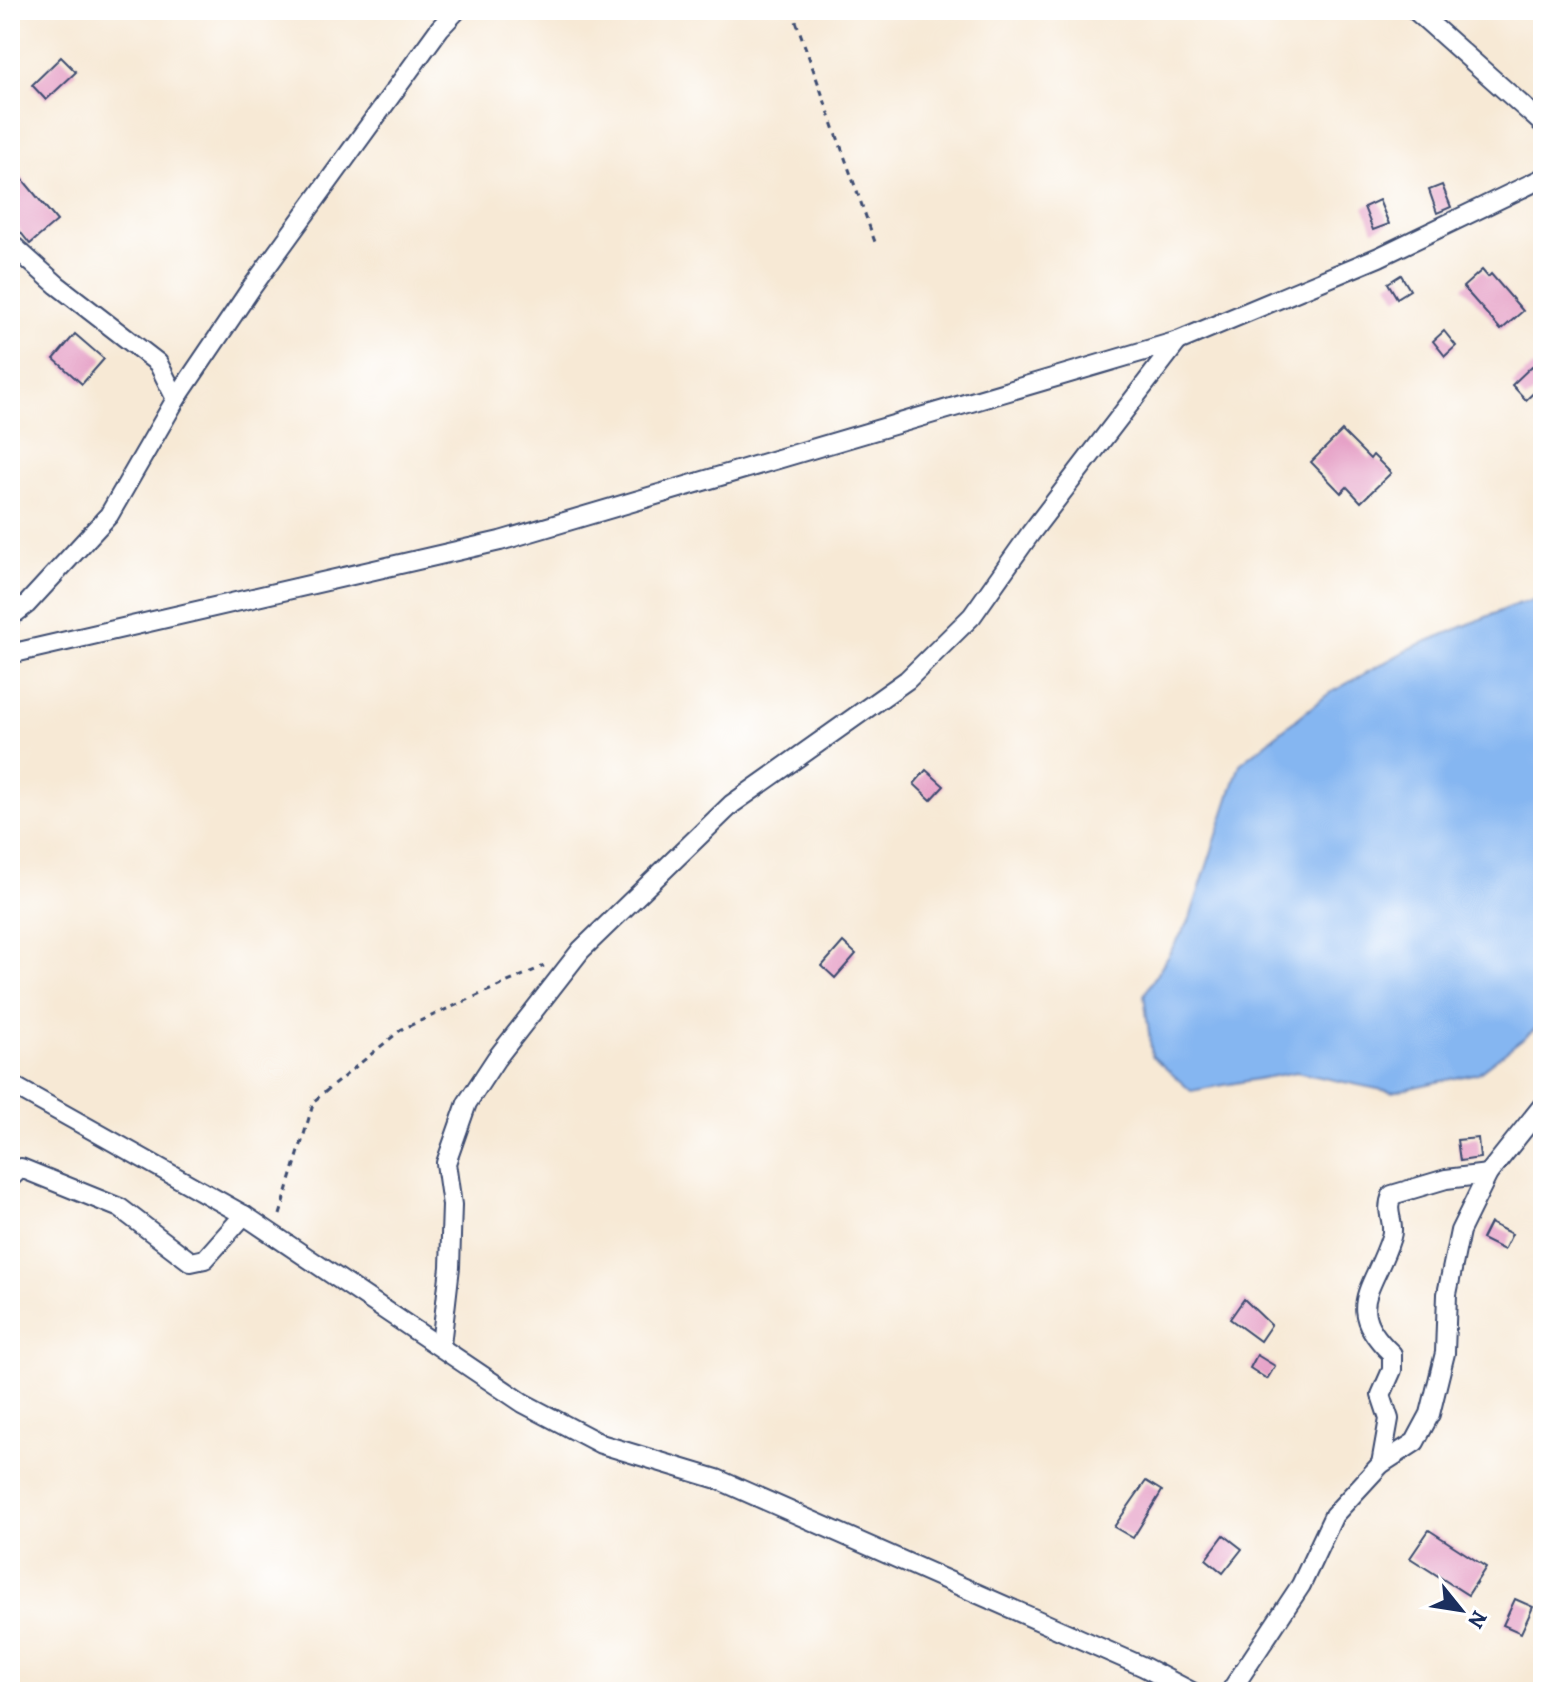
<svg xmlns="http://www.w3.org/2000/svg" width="1553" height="1702" font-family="Alegreya,serif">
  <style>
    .water { fill: #85b6f1; stroke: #5072a8; stroke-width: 2 }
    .building { fill: #e6a2c7 }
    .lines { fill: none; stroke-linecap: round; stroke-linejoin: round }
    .minor-casing { stroke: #3c4b70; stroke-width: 22 }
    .path { stroke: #3c4b70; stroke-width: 3; stroke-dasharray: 6 6; stroke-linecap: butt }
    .minor { stroke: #fff; stroke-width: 18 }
  </style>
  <rect width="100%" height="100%" fill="#fff"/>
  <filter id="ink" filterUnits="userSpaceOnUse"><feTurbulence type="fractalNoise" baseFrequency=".0125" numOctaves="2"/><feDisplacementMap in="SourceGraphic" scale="16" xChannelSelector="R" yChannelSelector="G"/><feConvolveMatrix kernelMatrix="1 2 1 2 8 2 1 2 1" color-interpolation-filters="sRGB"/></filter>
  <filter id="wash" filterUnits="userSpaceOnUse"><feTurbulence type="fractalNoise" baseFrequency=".006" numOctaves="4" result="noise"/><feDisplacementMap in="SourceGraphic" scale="32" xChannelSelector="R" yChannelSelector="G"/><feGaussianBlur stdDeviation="1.8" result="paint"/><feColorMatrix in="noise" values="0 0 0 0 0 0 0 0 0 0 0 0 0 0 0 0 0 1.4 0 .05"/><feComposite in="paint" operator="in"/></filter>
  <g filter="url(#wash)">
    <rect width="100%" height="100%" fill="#f7e9d5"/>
    <path class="water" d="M 1543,599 L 1543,1023 L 1478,1073 L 1392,1092 L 1296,1072 L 1191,1091 L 1152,1056 L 1144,995 L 1189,921 L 1240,764 L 1328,694 L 1411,648 L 1520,603 Z"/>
    <g id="blocks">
      <g class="building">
        <path d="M 61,57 L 76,72 L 46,100 L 32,85 Z"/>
        <path d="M 10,164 L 57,221 L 30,244 L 10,219 Z"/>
        <path d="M 1442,185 L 1451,207 L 1437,213 L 1429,190 Z"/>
        <path d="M 1379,200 L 1389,224 L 1373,230 L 1364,207 Z"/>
        <path d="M 1482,270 L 1488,277 L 1491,274 L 1523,311 L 1501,330 L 1463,287 Z"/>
        <path d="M 1401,275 L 1410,290 L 1397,298 L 1388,283 Z"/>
        <path d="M 1444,331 L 1456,346 L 1445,356 L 1433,341 Z"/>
        <path d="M 75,334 L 104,359 L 82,384 L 54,359 Z"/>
        <path d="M 1532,366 L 1543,378 L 1543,384 L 1526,400 L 1512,385 Z"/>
        <path d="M 1342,431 L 1370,459 L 1373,455 L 1391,473 L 1361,502 L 1347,487 L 1341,493 L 1311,462 Z"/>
        <path d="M 926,770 L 944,786 L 931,800 L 914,784 Z"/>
        <path d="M 843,942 L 856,954 L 835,978 L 822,966 Z"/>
        <path d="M 1478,1138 L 1480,1158 L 1460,1161 L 1457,1140 Z"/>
        <path d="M 1490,1223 L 1512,1234 L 1504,1250 L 1482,1239 Z"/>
        <path d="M 1244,1299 L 1271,1325 L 1260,1341 L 1230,1319 Z"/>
        <path d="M 1257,1355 L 1275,1366 L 1267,1379 L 1250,1368 Z"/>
        <path d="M 1146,1481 L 1162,1491 L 1133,1538 L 1114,1527 Z"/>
        <path d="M 1429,1530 L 1486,1567 L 1468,1595 L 1410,1558 Z"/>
        <path d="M 1224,1535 L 1242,1549 L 1223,1573 L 1206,1559 Z"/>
        <path d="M 1515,1599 L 1533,1607 L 1521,1633 L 1503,1625 Z"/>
      </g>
    </g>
  </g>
  <g filter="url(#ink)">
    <use href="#blocks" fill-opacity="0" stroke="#3c4b70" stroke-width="2"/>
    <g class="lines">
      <defs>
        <g id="minor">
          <path d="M 1415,10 L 1543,124"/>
          <path d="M 10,243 L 57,285 L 158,363 L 176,399"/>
          <path d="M 10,617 L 27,604 L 109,515 L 176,399 L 252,287 L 440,28 L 457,10"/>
          <path d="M 10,654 L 500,541 L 1178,341 L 1379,257 L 1543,178"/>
          <path d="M 10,1084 L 244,1215 L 523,1403 L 601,1444 L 717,1479 L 1144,1667 L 1192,1692"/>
          <path d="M 10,1178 L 21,1168 L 120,1208 L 191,1262 L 205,1259 L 244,1215"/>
          <path d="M 441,1345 L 450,1267 L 452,1205 L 446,1163 L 467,1103 L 496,1059 L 581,950 L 732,804 L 907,680 L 972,616 L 1030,534 L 1178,341"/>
          <path d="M 1381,1464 L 1389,1419 L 1381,1395 L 1392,1370 L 1392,1354 C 1342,1307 1374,1291 1391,1237 C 1396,1221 1384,1214 1392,1195 L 1446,1179 L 1488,1174"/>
          <path d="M 1230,1692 L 1301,1585 L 1334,1515 L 1381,1464 L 1415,1442 L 1430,1414 L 1445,1353 L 1447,1294 L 1460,1231 L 1488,1174 L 1543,1105"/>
        </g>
      </defs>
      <use href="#minor" class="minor-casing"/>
      <g class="path">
        <path d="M 792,10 L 875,242"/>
        <path d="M 280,1215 L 314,1101 L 402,1029 L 544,966"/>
      </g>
      <use href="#minor" class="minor"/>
    </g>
  </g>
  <rect width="1553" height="1702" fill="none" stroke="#fff" stroke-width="40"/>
  <g transform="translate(1461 1610) rotate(120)" stroke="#ffffff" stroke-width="6" paint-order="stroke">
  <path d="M0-6L14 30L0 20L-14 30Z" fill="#1b2f5e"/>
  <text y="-12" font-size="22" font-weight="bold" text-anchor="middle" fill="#1b2f5e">N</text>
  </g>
</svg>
